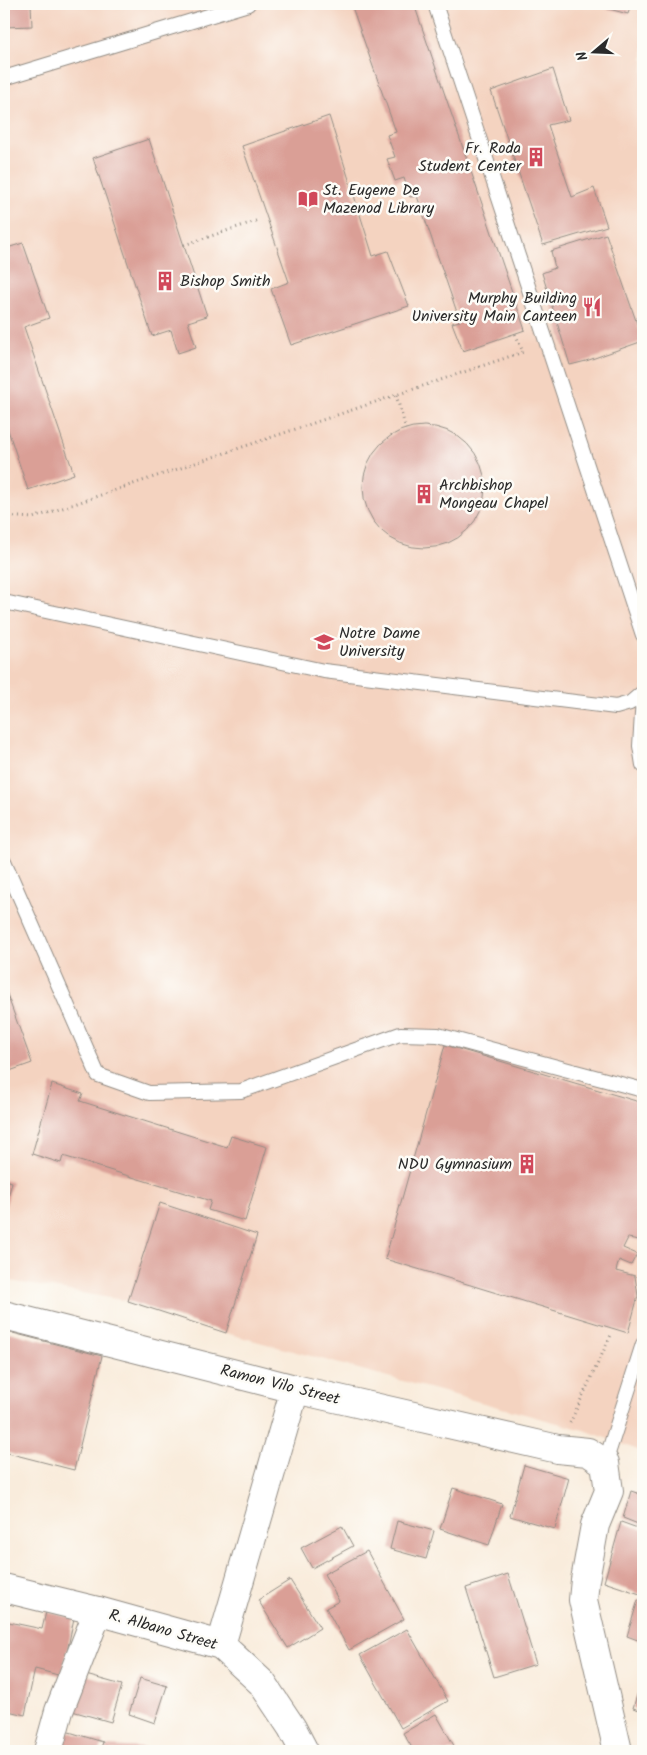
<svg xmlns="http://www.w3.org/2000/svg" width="647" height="1755" font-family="Kalam,sans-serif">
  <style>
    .built { fill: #f4d3c0 }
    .building { fill: #da9f96 }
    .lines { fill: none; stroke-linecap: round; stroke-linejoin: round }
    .service-casing { stroke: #928c84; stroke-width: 16 }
    .minor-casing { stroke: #928c84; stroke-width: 30 }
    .path { stroke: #928c84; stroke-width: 3; stroke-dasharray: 1 4; stroke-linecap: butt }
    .service { stroke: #fff; stroke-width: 14 }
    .minor { stroke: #fff; stroke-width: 28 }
    .labels { text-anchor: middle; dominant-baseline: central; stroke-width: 5; stroke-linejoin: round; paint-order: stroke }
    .poi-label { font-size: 16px; fill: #2b2b2b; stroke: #fdfcf7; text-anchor: start }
    .street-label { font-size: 16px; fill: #2b2b2b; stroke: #fdfcf7 }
  </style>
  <rect width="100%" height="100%" fill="#fdfcf7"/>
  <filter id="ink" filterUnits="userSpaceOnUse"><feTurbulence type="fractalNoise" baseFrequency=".02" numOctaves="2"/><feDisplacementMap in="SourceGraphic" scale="10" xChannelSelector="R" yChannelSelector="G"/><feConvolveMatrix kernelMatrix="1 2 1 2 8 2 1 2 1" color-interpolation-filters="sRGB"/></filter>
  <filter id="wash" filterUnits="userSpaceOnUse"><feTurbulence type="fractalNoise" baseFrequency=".0096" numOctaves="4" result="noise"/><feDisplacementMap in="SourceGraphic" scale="20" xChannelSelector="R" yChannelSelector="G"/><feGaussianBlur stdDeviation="1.12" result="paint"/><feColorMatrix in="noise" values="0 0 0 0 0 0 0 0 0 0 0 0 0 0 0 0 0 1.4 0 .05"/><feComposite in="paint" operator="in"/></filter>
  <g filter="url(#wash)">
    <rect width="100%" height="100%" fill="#f9ecdc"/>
    <path class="built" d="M 4,4 L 643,4 L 643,1452 L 587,1431 L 226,1333 L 128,1301 L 4,1280 Z"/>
    <g id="blocks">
      <g class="building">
        <path d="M 4,4 L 31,4 L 32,26 L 4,27 Z"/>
        <path d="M 351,4 L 414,4 L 525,330 L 463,351 L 452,323 L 460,321 L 417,196 L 410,197 L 404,178 L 395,181 L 387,159 L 395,157 L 387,135 L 396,132 Z"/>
        <path d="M 590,4 L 631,4 L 628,14 Z"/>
        <path d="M 553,69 L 569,120 L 548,125 L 572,197 L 594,188 L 607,226 L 543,245 L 491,91 Z"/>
        <path d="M 329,116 L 373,256 L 388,251 L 409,306 L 291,345 L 271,289 L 289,282 L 242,146 Z"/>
        <path d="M 149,139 L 207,316 L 188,322 L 196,347 L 178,353 L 171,330 L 152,336 L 93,158 Z"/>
        <path d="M 606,234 L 643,341 L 586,361 L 570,365 L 542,273 L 555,268 L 551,251 Z"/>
        <path d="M 23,243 L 49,318 L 24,327 L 74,474 L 28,490 L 4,418 L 4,249 Z"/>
        <circle cx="424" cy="487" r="61"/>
        <path d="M 4,986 L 32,1063 L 4,1073 Z"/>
        <path d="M 445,1045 L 643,1103 L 643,1225 L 639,1240 L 628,1238 L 623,1248 L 637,1254 L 631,1265 L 619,1260 L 616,1271 L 635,1276 L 638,1296 L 628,1333 L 385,1259 Z"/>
        <path d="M 52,1084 L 83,1094 L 80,1101 L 227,1147 L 231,1136 L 267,1147 L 245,1221 L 208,1210 L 211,1201 L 63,1156 L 61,1163 L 32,1154 Z"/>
        <path d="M 4,1180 L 12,1182 L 4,1213 Z"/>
        <path d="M 160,1203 L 257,1235 L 226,1333 L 128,1301 Z"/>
        <path d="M 9,1332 L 102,1356 L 74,1470 L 4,1452 L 4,1352 Z"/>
        <path d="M 524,1465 L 569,1478 L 555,1529 L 510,1516 Z"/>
        <path d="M 453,1488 L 502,1504 L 489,1545 L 440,1529 Z"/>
        <path d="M 631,1491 L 643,1495 L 643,1526 L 623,1518 Z"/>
        <path d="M 397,1521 L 434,1531 L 426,1559 L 390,1549 Z"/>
        <path d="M 621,1522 L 643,1530 L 643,1595 L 604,1582 Z"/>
        <path d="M 342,1526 L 353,1546 L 312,1568 L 301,1548 Z"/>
        <path d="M 367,1551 L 404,1619 L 349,1650 L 326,1608 L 339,1601 L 324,1574 Z"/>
        <path d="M 508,1574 L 536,1664 L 494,1677 L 466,1588 Z"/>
        <path d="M 290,1580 L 320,1628 L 288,1648 L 258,1600 Z"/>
        <path d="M 638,1600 L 643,1601 L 643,1642 L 627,1636 Z"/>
        <path d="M 46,1612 L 74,1618 L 62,1676 L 35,1669 L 25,1715 L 4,1710 L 4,1621 L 42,1629 Z"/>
        <path d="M 407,1629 L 448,1701 L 401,1728 L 360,1655 Z"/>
        <path d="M 75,1672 L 122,1685 L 111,1722 L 65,1709 Z"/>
        <path d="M 643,1676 L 643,1711 L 633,1708 Z"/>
        <path d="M 140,1678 L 167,1686 L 155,1723 L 129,1714 Z"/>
        <path d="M 436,1714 L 457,1751 L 414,1751 L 403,1733 Z"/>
        <path d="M 59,1729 L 103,1742 L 100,1751 L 52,1751 Z"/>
        <path d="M 106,1746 L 148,1748 L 148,1751 L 105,1751 Z"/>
      </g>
    </g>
  </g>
  <g filter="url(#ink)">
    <use href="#blocks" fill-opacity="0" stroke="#928c84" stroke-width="1"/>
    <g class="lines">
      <defs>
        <g id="service">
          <path d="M 435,4 L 643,635"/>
          <path d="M 4,78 L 248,4"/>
          <path d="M 4,602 L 324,671 L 616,707 L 630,703 L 643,692"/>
          <path d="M 643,698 L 640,746 L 643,765"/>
          <path d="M 4,861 L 98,1075 L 149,1093 L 241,1091 L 400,1034 L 438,1035 L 643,1090"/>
          <path d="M 605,1463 L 643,1344"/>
        </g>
        <g id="minor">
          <path d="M 4,1315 L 295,1389 L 558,1449 L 588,1452 L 605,1463 L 609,1491 L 595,1525 L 585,1580 L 583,1600 L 618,1751"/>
          <path d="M 4,1588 L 98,1611 L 221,1645 L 262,1683 L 292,1728 L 304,1751"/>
          <path d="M 221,1645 L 295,1389"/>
          <path d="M 48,1751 L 59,1711 L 98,1611"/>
        </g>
      </defs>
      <use href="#service" class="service-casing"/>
      <use href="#minor" class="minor-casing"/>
      <g class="path">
        <path d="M 184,245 L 259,220"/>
        <path d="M 396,395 L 406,429"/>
        <path d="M 4,516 L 33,518 L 523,352 L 515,333"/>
        <path d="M 570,1423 L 611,1335"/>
      </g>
      <use href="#service" class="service"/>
      <use href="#minor" class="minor"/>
    </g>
  </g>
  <defs>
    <symbol id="building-bare" viewBox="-9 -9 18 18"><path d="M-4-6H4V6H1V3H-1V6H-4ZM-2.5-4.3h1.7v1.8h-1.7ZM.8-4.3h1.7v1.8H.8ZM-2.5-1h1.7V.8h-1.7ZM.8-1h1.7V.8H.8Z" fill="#d1495b" stroke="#fdfcf7" stroke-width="2.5" paint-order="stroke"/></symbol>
    <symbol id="library-bare" viewBox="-9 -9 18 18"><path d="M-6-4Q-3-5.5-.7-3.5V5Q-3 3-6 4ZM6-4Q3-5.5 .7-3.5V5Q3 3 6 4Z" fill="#d1495b" stroke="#fdfcf7" stroke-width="2.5" paint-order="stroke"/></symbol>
    <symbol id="restaurant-bare" viewBox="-9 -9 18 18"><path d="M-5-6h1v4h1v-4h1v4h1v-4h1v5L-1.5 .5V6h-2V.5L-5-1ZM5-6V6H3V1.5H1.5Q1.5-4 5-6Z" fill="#d1495b" stroke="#fdfcf7" stroke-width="2.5" paint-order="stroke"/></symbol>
    <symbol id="university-bare" viewBox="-9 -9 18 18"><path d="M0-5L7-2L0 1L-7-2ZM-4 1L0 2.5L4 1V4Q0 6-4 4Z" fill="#d1495b" stroke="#fdfcf7" stroke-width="2.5" paint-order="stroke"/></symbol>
  </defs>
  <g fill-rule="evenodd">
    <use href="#building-bare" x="522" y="143" width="28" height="28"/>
    <use href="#library-bare" x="294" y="185" width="28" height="28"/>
    <use href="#building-bare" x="151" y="267" width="28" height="28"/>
    <use href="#restaurant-bare" x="578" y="293" width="28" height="28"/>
    <use href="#building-bare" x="410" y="480" width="28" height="28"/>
    <use href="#university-bare" x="310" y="628" width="28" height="28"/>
    <use href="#building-bare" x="513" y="1150" width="28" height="28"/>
  </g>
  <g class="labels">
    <g class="poi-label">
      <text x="521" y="148" text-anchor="end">Fr. Roda<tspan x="521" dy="18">Student Center</tspan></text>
      <text x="323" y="190">St. Eugene De<tspan x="323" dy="18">Mazenod Library</tspan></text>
      <text x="180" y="281">Bishop Smith</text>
      <text x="577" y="298" text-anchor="end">Murphy Building<tspan x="577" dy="18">University Main Canteen</tspan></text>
      <text x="439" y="485">Archbishop<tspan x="439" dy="18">Mongeau Chapel</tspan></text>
      <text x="339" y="633">Notre Dame<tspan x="339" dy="18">University</tspan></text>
      <text x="512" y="1164" text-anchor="end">NDU Gymnasium</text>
    </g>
    <g class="street-label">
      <text transform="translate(280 1385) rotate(14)">Ramon Vilo Street</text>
      <text transform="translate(163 1630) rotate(16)">R. Albano Street</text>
    </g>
  </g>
  <rect width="647" height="1755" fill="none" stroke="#fdfcf7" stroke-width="20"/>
  <g transform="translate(594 52) rotate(251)" stroke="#fdfcf7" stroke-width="4" paint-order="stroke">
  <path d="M0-4L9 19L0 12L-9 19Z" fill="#2b2b2b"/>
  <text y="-8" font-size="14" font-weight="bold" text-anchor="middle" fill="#2b2b2b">N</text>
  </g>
</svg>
